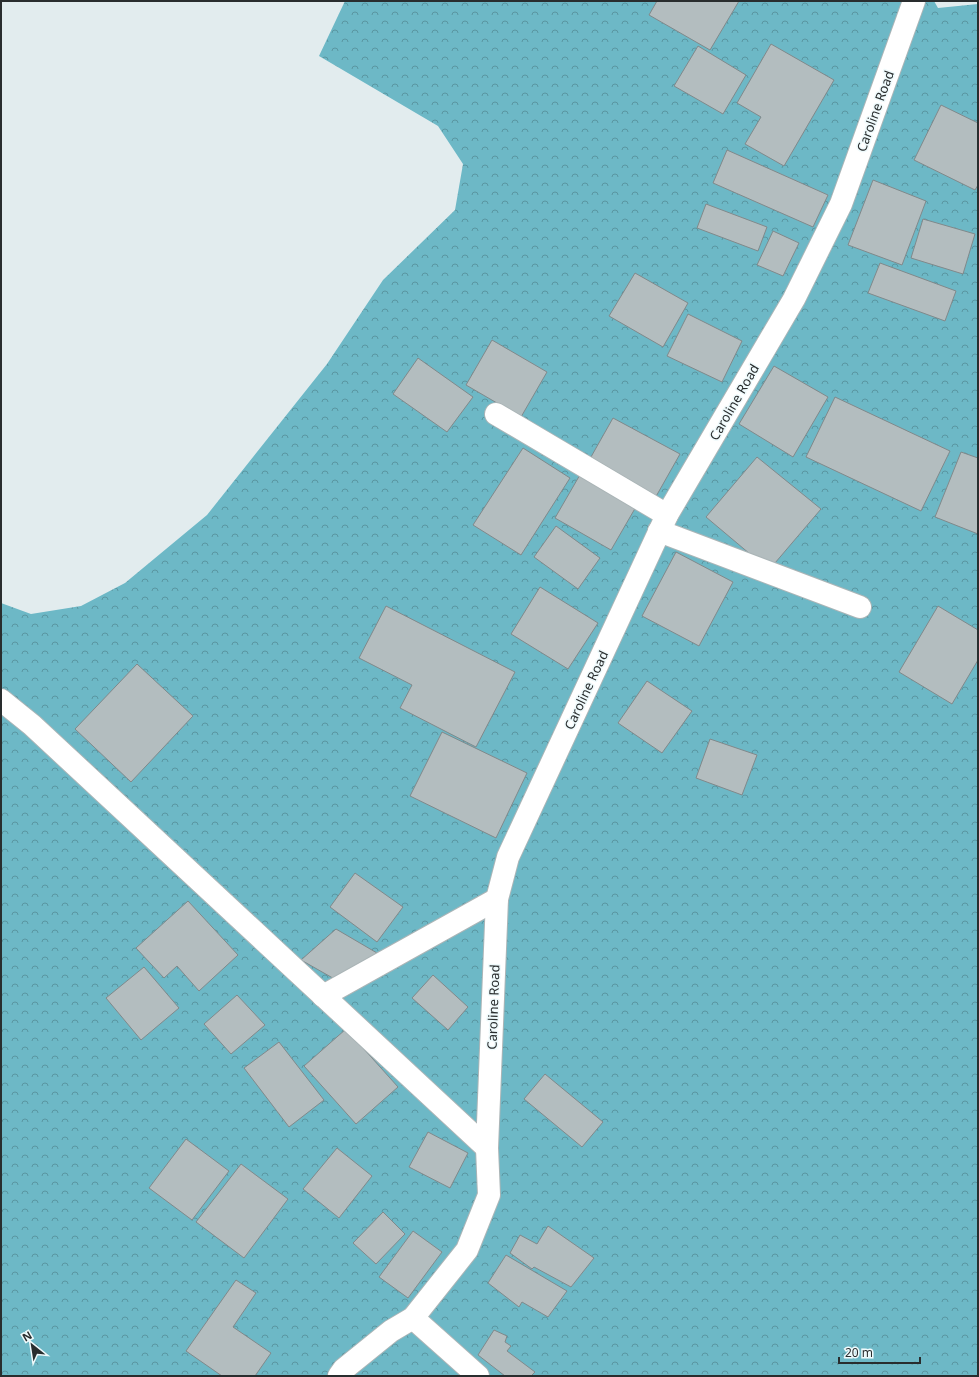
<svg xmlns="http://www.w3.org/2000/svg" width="979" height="1377" font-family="'Noto Sans',sans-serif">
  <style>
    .forest { fill: url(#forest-crowns) }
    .building { fill: #b3bdbf; stroke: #80898b }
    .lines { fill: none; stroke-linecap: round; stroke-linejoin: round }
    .minor-casing { stroke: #abb5b7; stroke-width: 24 }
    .major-casing { stroke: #abb5b7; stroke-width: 24 }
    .minor { stroke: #fff; stroke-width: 22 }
    .major { stroke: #fff; stroke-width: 22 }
    .labels { text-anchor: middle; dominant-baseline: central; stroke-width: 3; stroke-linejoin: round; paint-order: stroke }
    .street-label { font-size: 13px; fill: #292d2e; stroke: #effafc }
  </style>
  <defs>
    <pattern id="forest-crowns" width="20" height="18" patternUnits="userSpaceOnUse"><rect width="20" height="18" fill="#6db8c6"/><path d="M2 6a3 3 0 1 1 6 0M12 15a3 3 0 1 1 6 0" fill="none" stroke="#5a96a1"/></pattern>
  </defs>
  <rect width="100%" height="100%" fill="#e2ecee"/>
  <path class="forest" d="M 345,1 L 934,1 L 938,8 L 978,4 L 978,1376 L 1,1376 L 1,603 L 31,614 L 81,606 L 125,583 L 207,515 L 327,364 L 383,280 L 455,210 L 463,164 L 438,126 L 319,56 Z"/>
  <g class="building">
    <path d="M 657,1 L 739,1 L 710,50 L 649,15 Z"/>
    <path d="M 771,44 L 834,80 L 784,166 L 745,144 L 761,117 L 737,103 Z"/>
    <path d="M 698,46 L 746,75 L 723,114 L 674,86 Z"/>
    <path d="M 941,105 L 978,123 L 978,185 L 975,190 L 914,160 Z"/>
    <path d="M 727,150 L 828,195 L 813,227 L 713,183 Z"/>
    <path d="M 873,180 L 926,201 L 902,265 L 848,245 Z"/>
    <path d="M 706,204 L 767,227 L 758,251 L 697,228 Z"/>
    <path d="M 923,219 L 975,234 L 963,274 L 911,258 Z"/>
    <path d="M 773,231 L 799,243 L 783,276 L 757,265 Z"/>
    <path d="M 880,263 L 956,291 L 945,321 L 868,293 Z"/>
    <path d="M 635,273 L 688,303 L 663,347 L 609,316 Z"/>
    <path d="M 688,314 L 742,341 L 722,382 L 667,356 Z"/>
    <path d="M 492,340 L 547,372 L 521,417 L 466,385 Z"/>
    <path d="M 418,358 L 473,397 L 447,432 L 393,394 Z"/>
    <path d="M 774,366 L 828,397 L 793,457 L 739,424 Z"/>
    <path d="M 835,397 L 950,451 L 921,511 L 806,457 Z"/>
    <path d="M 613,418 L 680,454 L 654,500 L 587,464 Z"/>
    <path d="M 523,448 L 570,478 L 521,555 L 473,525 Z"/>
    <path d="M 961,452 L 978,458 L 978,534 L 935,517 Z"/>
    <path d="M 757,457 L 821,509 L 769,570 L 706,517 Z"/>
    <path d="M 581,473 L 637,505 L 611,550 L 555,518 Z"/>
    <path d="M 556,526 L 600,558 L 578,589 L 534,557 Z"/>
    <path d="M 676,552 L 733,582 L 699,646 L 642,616 Z"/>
    <path d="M 540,587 L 598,623 L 568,669 L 511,634 Z"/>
    <path d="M 386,606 L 515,672 L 476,747 L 400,708 L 412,685 L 359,658 Z"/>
    <path d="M 938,606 L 978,630 L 978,660 L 952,704 L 899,672 Z"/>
    <path d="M 137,664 L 193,716 L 131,782 L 75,729 Z"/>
    <path d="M 647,681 L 692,711 L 662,753 L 618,723 Z"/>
    <path d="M 442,732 L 527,773 L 496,838 L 410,796 Z"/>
    <path d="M 710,739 L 757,755 L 742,795 L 696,778 Z"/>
    <path d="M 355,873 L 403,907 L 377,942 L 330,907 Z"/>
    <path d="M 188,901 L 238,955 L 199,991 L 177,966 L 164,978 L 136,948 Z"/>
    <path d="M 336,929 L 377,953 L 338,981 L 301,960 Z"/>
    <path d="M 144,967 L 179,1008 L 141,1040 L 106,998 Z"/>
    <path d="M 433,975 L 468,1007 L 448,1030 L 412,998 Z"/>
    <path d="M 237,995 L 265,1025 L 231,1054 L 204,1024 Z"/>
    <path d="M 346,1029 L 398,1087 L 356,1124 L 304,1066 Z"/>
    <path d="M 279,1042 L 324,1100 L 289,1127 L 244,1068 Z"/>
    <path d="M 545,1074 L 603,1122 L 582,1147 L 524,1099 Z"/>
    <path d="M 428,1132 L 468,1153 L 450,1188 L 409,1167 Z"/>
    <path d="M 186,1139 L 229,1171 L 192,1220 L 149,1188 Z"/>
    <path d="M 337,1148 L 372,1176 L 339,1218 L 303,1189 Z"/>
    <path d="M 241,1164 L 288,1199 L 244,1258 L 196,1222 Z"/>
    <path d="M 383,1212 L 405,1234 L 376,1264 L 353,1243 Z"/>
    <path d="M 548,1226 L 594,1258 L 571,1287 L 534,1267 L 532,1269 L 510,1253 L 520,1235 L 537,1244 Z"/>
    <path d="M 413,1231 L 442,1252 L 408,1298 L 379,1277 Z"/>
    <path d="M 506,1255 L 567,1291 L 548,1317 L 522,1302 L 519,1307 L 488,1283 Z"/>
    <path d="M 236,1280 L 256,1293 L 233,1327 L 271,1353 L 255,1376 L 222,1376 L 186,1351 Z"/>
    <path d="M 494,1330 L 507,1336 L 505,1342 L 511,1346 L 507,1351 L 535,1372 L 531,1376 L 505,1376 L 478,1355 Z"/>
  </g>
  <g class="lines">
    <defs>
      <g id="minor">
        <path d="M 496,414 L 667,515"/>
        <path d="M 659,531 L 860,607"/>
        <path d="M 1,700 L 32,725 L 487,1148"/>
        <path d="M 323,996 L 497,899"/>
        <path d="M 413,1318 L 478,1376"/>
      </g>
      <path id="major" d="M 339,1376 L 344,1369 L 391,1331 L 413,1318 L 467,1250 L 489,1195 L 487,1148 L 497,899 L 508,857 L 667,515 L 794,299 L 841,204 L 914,1"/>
    </defs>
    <use href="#minor" class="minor-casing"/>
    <use href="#major" class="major-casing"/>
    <use href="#minor" class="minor"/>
    <use href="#major" class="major"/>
  </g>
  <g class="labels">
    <g class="street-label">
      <text transform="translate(875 111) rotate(-70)">Caroline Road</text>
      <text transform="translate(734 402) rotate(-60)">Caroline Road</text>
      <text transform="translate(586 690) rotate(-65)">Caroline Road</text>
      <text transform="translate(493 1007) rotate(-88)">Caroline Road</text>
    </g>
  </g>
  <rect width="979" height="1377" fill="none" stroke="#292d2e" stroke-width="4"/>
  <g transform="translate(32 1345) rotate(330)" stroke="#effafc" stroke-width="3" paint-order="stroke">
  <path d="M0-3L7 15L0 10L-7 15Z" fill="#292d2e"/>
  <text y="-6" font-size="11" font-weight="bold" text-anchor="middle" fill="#292d2e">N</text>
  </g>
  <path d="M839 1357v6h81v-6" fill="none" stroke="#292d2e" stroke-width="2"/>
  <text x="845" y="1357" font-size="12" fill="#292d2e" stroke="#effafc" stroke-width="3" paint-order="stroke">20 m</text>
</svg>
